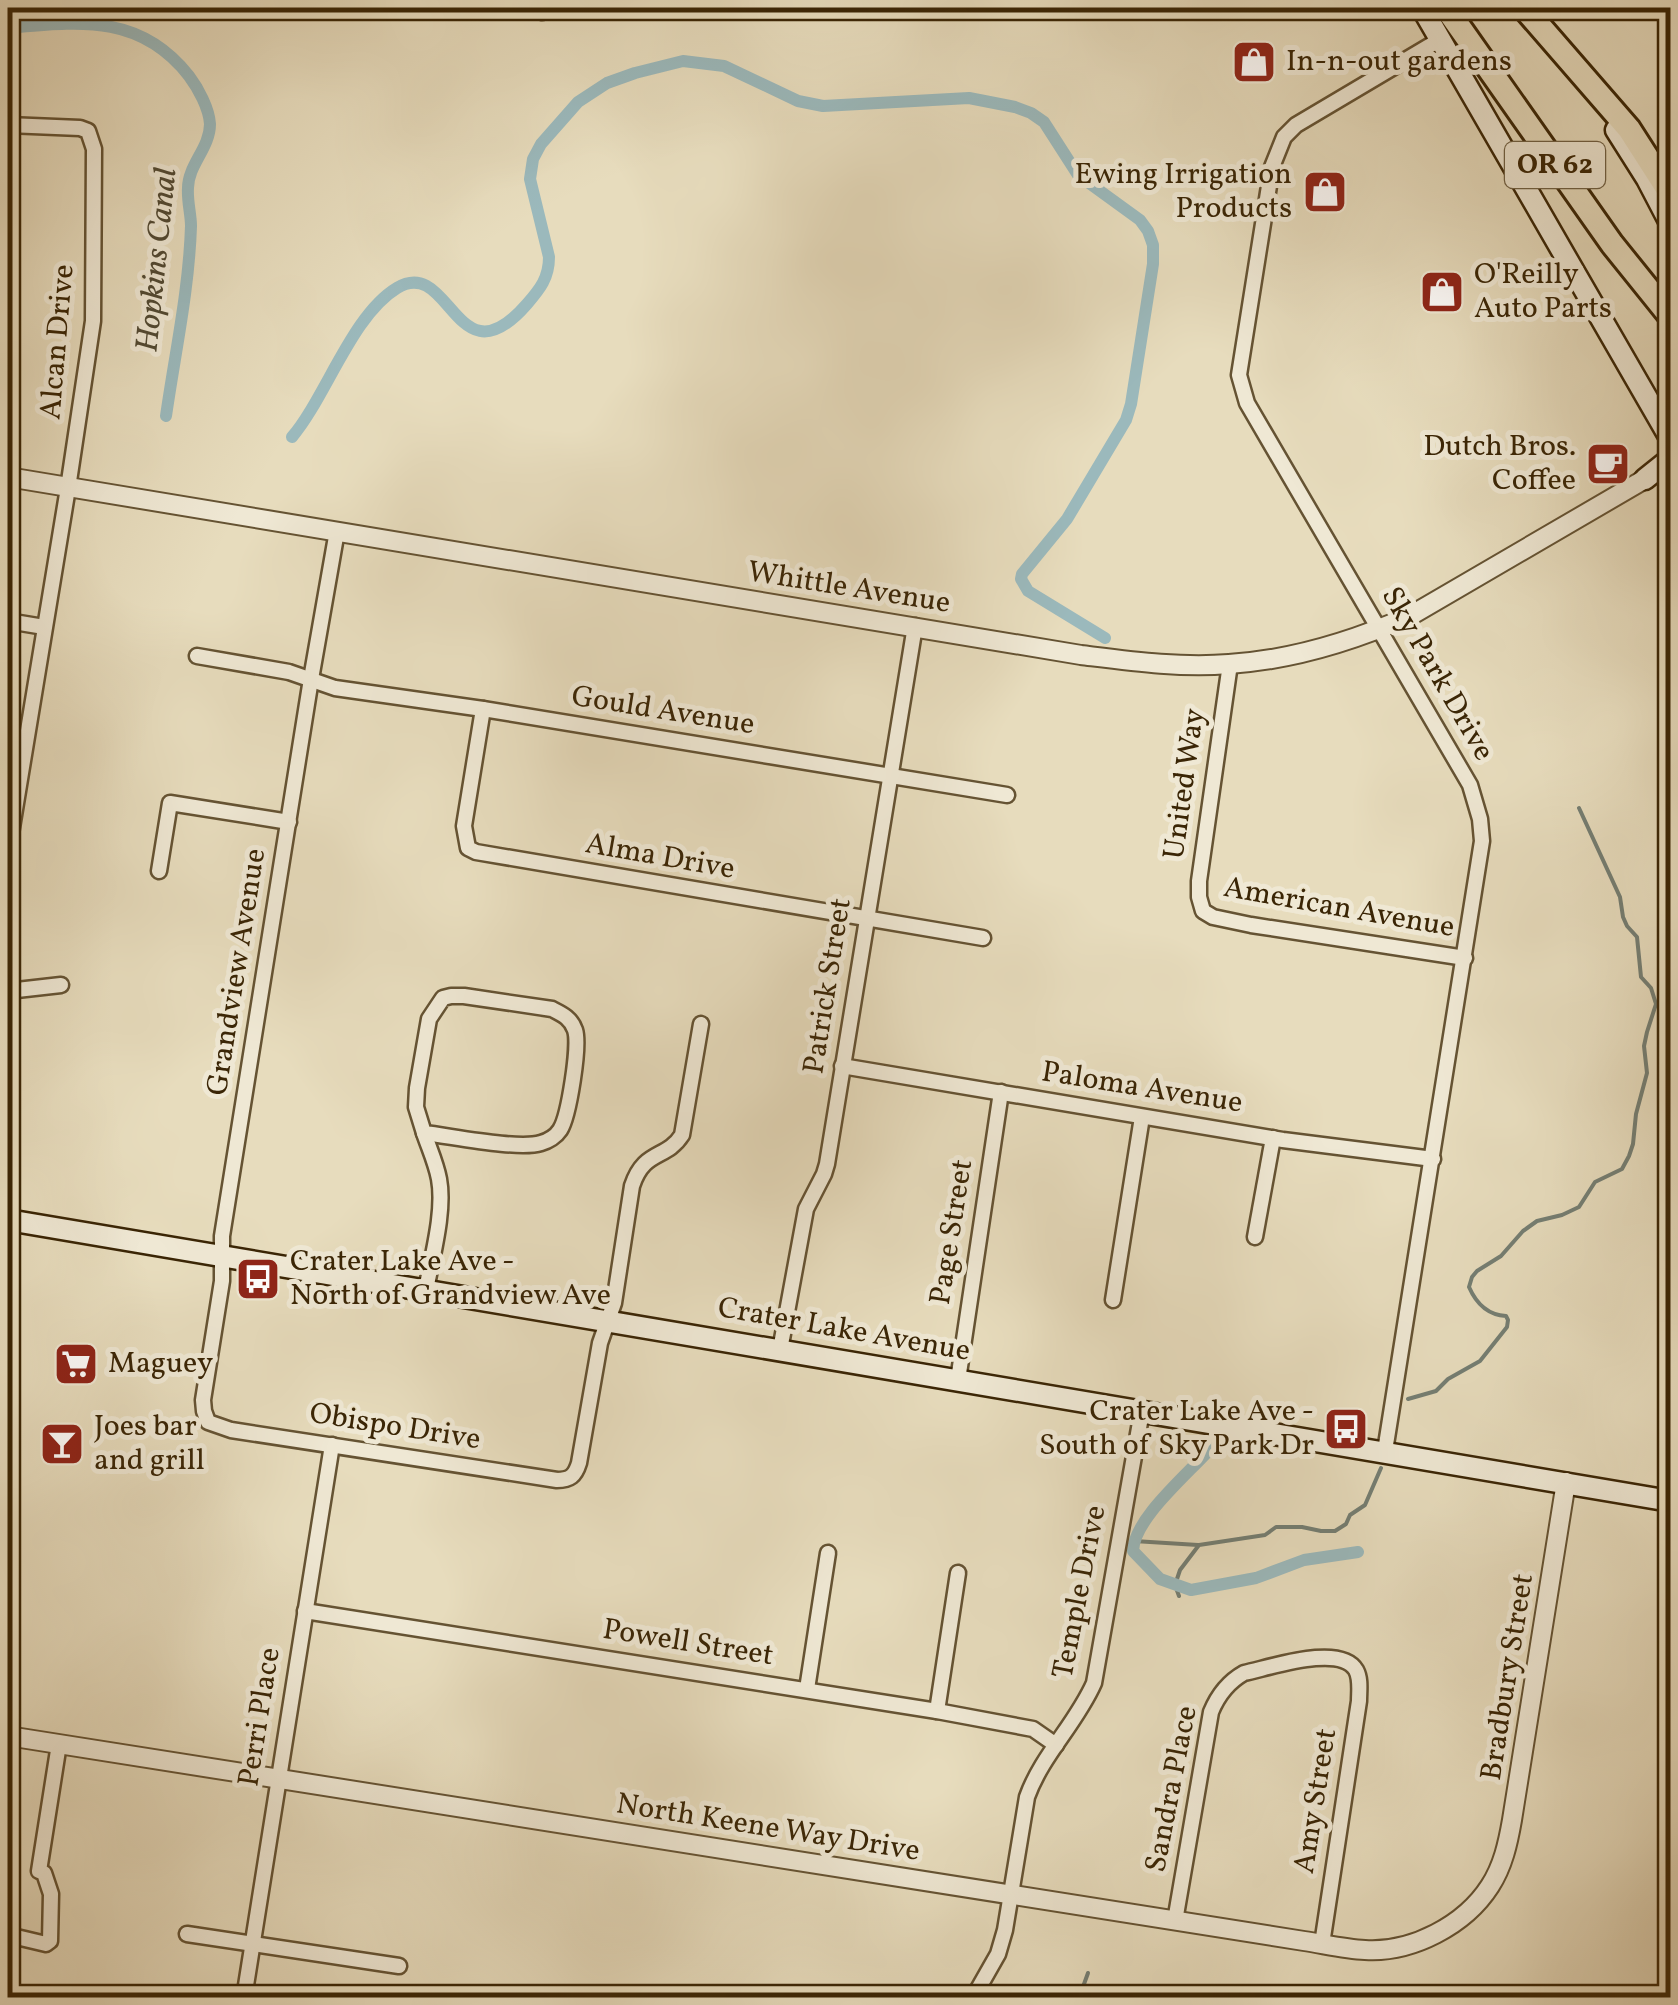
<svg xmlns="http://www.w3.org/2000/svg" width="1678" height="2005" font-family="Vollkorn,serif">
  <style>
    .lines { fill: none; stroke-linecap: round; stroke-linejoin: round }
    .stream { stroke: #747e73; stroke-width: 4 }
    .canal { stroke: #9bb9bc; stroke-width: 12 }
    .minor-casing { stroke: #655333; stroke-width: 19 }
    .tertiary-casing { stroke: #655333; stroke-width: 22 }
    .secondary-casing { stroke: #3a2505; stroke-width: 25 }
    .trunk-casing { stroke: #3a2505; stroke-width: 28 }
    .minor { stroke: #efe8d4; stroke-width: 14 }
    .tertiary { stroke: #efe8d4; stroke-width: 18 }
    .secondary { stroke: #efe8d4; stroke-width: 20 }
    .trunk { stroke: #e7dcbd; stroke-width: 22 }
    .labels { text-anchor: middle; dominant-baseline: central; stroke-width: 10; stroke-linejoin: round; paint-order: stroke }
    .shield { fill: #efe8d4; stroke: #706043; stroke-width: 2.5 }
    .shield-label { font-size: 28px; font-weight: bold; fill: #3a2505 }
    .poi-label { font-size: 30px; fill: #3a2505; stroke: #efe8d4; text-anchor: start }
    .street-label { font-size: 30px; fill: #3a2505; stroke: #efe8d4 }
    .water-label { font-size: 32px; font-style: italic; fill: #524a33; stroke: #efe8d4 }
  </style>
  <rect width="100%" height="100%" fill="#e7dcbd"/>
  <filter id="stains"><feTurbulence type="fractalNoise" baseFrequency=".002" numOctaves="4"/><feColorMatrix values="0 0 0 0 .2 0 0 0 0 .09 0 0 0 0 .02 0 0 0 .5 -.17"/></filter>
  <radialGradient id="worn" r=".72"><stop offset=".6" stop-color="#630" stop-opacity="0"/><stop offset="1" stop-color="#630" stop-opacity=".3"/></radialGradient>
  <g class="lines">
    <g class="stream">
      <path d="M 1408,1399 L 1436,1391 L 1448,1379 L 1480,1361 L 1507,1327 L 1508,1320 L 1506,1316 C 1488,1315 1476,1303 1469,1287 L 1472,1277 L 1477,1271 L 1501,1256 L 1523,1231 L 1537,1221 L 1562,1215 L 1579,1207 L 1595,1182 L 1622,1169 L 1629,1156 L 1633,1144 L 1636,1114 L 1647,1073 L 1644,1046 L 1647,1032 L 1656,1004 L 1651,988 L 1641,977 L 1637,937 L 1627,926 L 1623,917 L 1620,897 L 1579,808"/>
      <path d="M 1134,1541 L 1198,1545"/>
      <path d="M 1179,1596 L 1175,1585 L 1180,1570 L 1199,1545 L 1265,1535 L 1276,1527 L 1302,1527 L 1321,1531 L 1335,1531 L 1346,1524 L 1350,1515 L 1365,1505 L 1381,1468"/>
      <path d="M 1079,1998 L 1088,1973"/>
    </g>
    <g class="canal">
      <path d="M 8,28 C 78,22 140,13 189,76 C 198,88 209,108 210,124 C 210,148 188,165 188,188 C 187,201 191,214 191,226 C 189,290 175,353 166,416"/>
      <path d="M 292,437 C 326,397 352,315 397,288 C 451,255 456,386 527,304 C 540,289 549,278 549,257 L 530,179 L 533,159 L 541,144 L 578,102 L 607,83 L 635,73 L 683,61 L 724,66 L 798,101 L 823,106 L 969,98 L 1015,107 L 1031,113 L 1044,122 L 1078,175 L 1140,220 L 1148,231 L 1153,245 L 1153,264 L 1131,404 L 1126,420 L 1067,519 L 1022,574 L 1021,579 L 1028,591 L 1105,638"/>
      <path d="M 1218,1440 C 1196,1468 1134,1516 1133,1551 L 1160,1579 L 1191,1590 L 1256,1578 L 1304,1560 L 1358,1552"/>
    </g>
    <defs>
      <g id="minor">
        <path d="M 542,12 L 543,8"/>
        <path d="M 8,125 L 80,128 L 88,131 L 94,149 L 93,321 L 68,488 L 8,852"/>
        <path d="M 337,531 L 311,679 L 222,1236 L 222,1281 L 203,1400 L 204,1411 L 208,1422 L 231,1430 L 557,1480 C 570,1480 575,1476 579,1463 L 600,1343 L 614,1303 L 632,1186 C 644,1149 666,1160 682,1135 L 701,1024"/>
        <path d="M 8,621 L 44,627"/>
        <path d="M 197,656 L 289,672 L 335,688 L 483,709 L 1007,795"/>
        <path d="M 1230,664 L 1199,881 L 1199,897 L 1203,911 L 1213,917 L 1251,925 L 1465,958"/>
        <path d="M 483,709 L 464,826 L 468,848 L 476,852 L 983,938"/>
        <path d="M 8,742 L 25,745"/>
        <path d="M 159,871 L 170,803 L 289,822"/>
        <path d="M 8,991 L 61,985"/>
        <path d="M 451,996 L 464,996 L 552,1009 C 562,1014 571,1018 575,1030 C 580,1045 569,1116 560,1130 C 556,1136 548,1141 541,1143 C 518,1150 451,1136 424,1133 L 416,1107 L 417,1088 L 429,1019 L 443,998 Z"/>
        <path d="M 842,1066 L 1283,1140 L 1433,1159"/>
        <path d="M 424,1133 C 429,1148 436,1163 439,1179 C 445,1211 432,1257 426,1290"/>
        <path d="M 1255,1237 L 1273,1138"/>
        <path d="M 1113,1300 L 1142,1117"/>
        <path d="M 780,1350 L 806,1209 L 824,1174 L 827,1164 L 915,626"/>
        <path d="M 958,1380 L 1001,1092"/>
        <path d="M 1385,1451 L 1482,841 L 1480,819 L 1470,785 L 1247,403 L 1239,375 L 1272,167 L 1284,137 L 1296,125 L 1441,39"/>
        <path d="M 305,1611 L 937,1711 L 1033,1729 L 1056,1745"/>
        <path d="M 807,1689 L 828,1553"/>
        <path d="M 937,1711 L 958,1573"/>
        <path d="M 1175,1921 L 1211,1712 C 1218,1695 1228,1682 1244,1673 C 1269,1668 1340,1643 1356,1670 C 1361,1679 1359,1691 1359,1701 L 1322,1944"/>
        <path d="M 187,1934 L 399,1966"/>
        <path d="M 8,1935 L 46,1944 L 50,1941 L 51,1894 L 44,1873 L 39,1871 L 59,1744"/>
        <path d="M 244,1998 L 332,1445"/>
        <path d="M 973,1998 L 998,1954 L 1005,1930 L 1027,1797 C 1042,1755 1076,1724 1094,1683 L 1142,1411"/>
      </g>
      <g id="tertiary">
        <path d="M 8,477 L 1081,655 C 1130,661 1180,668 1229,664 C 1292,660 1353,641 1410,616 L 1645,479"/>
        <path d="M 8,1736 L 1304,1941 C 1324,1944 1345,1949 1365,1950 C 1412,1953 1465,1925 1490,1886 C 1503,1866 1508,1843 1512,1820 L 1566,1482"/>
      </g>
      <g id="secondary">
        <path d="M 1422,8 L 1670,438"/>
        <path d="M 1616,130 L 1647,179 L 1670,223"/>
        <path d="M 1645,479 L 1670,459"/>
        <path d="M 8,1220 L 1670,1501"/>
      </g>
      <g id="trunk">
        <path d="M 1446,8 L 1612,244 L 1670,316"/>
        <path d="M 1524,8 L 1629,129 L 1670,193"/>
      </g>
    </defs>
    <use href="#minor" class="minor-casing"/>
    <use href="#tertiary" class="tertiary-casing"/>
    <use href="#secondary" class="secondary-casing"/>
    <use href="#trunk" class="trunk-casing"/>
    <use href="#minor" class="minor"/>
    <use href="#tertiary" class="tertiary"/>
    <use href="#secondary" class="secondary"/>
    <use href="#trunk" class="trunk"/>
  </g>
  <defs>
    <symbol id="shop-square" viewBox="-11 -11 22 22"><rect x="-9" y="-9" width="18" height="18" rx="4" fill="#8f2418" stroke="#efe8d4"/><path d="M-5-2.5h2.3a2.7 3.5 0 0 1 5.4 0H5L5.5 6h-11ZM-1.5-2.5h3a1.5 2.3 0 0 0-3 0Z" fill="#fff"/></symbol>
    <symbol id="cafe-square" viewBox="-11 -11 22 22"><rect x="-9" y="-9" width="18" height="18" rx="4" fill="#8f2418" stroke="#efe8d4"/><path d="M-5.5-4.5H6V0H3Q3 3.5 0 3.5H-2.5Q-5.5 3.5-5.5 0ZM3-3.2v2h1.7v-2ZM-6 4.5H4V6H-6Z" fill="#fff"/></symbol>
    <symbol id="bus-square" viewBox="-11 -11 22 22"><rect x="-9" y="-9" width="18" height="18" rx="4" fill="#8f2418" stroke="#efe8d4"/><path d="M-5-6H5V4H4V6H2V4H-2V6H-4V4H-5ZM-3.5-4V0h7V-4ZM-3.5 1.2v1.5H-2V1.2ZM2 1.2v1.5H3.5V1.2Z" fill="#fff"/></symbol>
    <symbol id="supermarket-square" viewBox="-11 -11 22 22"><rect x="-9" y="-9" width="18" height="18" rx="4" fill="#8f2418" stroke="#efe8d4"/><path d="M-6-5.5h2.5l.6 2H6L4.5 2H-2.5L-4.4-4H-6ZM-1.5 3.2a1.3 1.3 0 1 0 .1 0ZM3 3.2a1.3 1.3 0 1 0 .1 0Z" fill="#fff"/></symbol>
    <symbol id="bar-square" viewBox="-11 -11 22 22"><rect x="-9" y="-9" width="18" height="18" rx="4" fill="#8f2418" stroke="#efe8d4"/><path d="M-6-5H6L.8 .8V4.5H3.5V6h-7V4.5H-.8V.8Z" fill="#fff"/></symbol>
  </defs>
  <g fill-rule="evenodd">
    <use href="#shop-square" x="1229" y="37" width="50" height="50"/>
    <use href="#shop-square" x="1300" y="167" width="50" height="50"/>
    <use href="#shop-square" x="1417" y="267" width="50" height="50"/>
    <use href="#cafe-square" x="1583" y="439" width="50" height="50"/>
    <use href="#bus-square" x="233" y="1254" width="50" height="50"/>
    <use href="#supermarket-square" x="51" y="1339" width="50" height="50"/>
    <use href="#bus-square" x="1321" y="1404" width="50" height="50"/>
    <use href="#bar-square" x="37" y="1419" width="50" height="50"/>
  </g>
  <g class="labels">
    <rect class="shield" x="1505" y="142" width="100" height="46" rx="8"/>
    <g class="shield-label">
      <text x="1555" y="165">OR 62</text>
    </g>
    <g class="poi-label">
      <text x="1286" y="62">In-n-out gardens</text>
      <text x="1292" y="175" text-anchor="end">Ewing Irrigation<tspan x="1292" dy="34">Products</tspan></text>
      <text x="1474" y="275">O'Reilly<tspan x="1474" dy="34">Auto Parts</tspan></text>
      <text x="1576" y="447" text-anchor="end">Dutch Bros.<tspan x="1576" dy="34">Coffee</tspan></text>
      <text x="290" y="1262">Crater Lake Ave -<tspan x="290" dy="34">North of Grandview Ave</tspan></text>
      <text x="108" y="1364">Maguey</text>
      <text x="1314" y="1412" text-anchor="end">Crater Lake Ave -<tspan x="1314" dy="34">South of Sky Park Dr</tspan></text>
      <text x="94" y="1427">Joes bar<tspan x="94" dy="34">and grill</tspan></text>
    </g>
    <g class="street-label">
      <text transform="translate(58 342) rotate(-85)">Alcan Drive</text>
      <text transform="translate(849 588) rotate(9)">Whittle Avenue</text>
      <text transform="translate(1437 674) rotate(60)">Sky Park Drive</text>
      <text transform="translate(663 711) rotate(9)">Gould Avenue</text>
      <text transform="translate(1185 784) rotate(-82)">United Way</text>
      <text transform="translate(660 857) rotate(10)">Alma Drive</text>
      <text transform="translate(1339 908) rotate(10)">American Avenue</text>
      <text transform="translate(237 972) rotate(-81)">Grandview Avenue</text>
      <text transform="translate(828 986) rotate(-81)">Patrick Street</text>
      <text transform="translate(1142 1088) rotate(9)">Paloma Avenue</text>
      <text transform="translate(952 1232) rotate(-81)">Page Street</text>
      <text transform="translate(844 1330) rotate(10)">Crater Lake Avenue</text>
      <text transform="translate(395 1427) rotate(9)">Obispo Drive</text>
      <text transform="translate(1080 1592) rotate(-79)">Temple Drive</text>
      <text transform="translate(688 1643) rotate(9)">Powell Street</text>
      <text transform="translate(1508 1677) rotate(-81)">Bradbury Street</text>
      <text transform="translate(260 1717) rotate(-81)">Perri Place</text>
      <text transform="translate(1172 1789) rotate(-79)">Sandra Place</text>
      <text transform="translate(1316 1801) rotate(-81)">Amy Street</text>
      <text transform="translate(768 1828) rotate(9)">North Keene Way Drive</text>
    </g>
    <g class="water-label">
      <text transform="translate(158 260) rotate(-84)">Hopkins Canal</text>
    </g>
  </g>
  <rect width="1678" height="2005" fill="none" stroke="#e7dcbd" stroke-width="40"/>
  <rect x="10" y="10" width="1658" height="1985" fill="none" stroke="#3a2505" stroke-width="5"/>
  <rect x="20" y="20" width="1638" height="1965" fill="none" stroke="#3a2505" stroke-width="2.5"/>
  <rect width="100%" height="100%" filter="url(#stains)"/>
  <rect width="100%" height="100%" fill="url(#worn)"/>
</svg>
